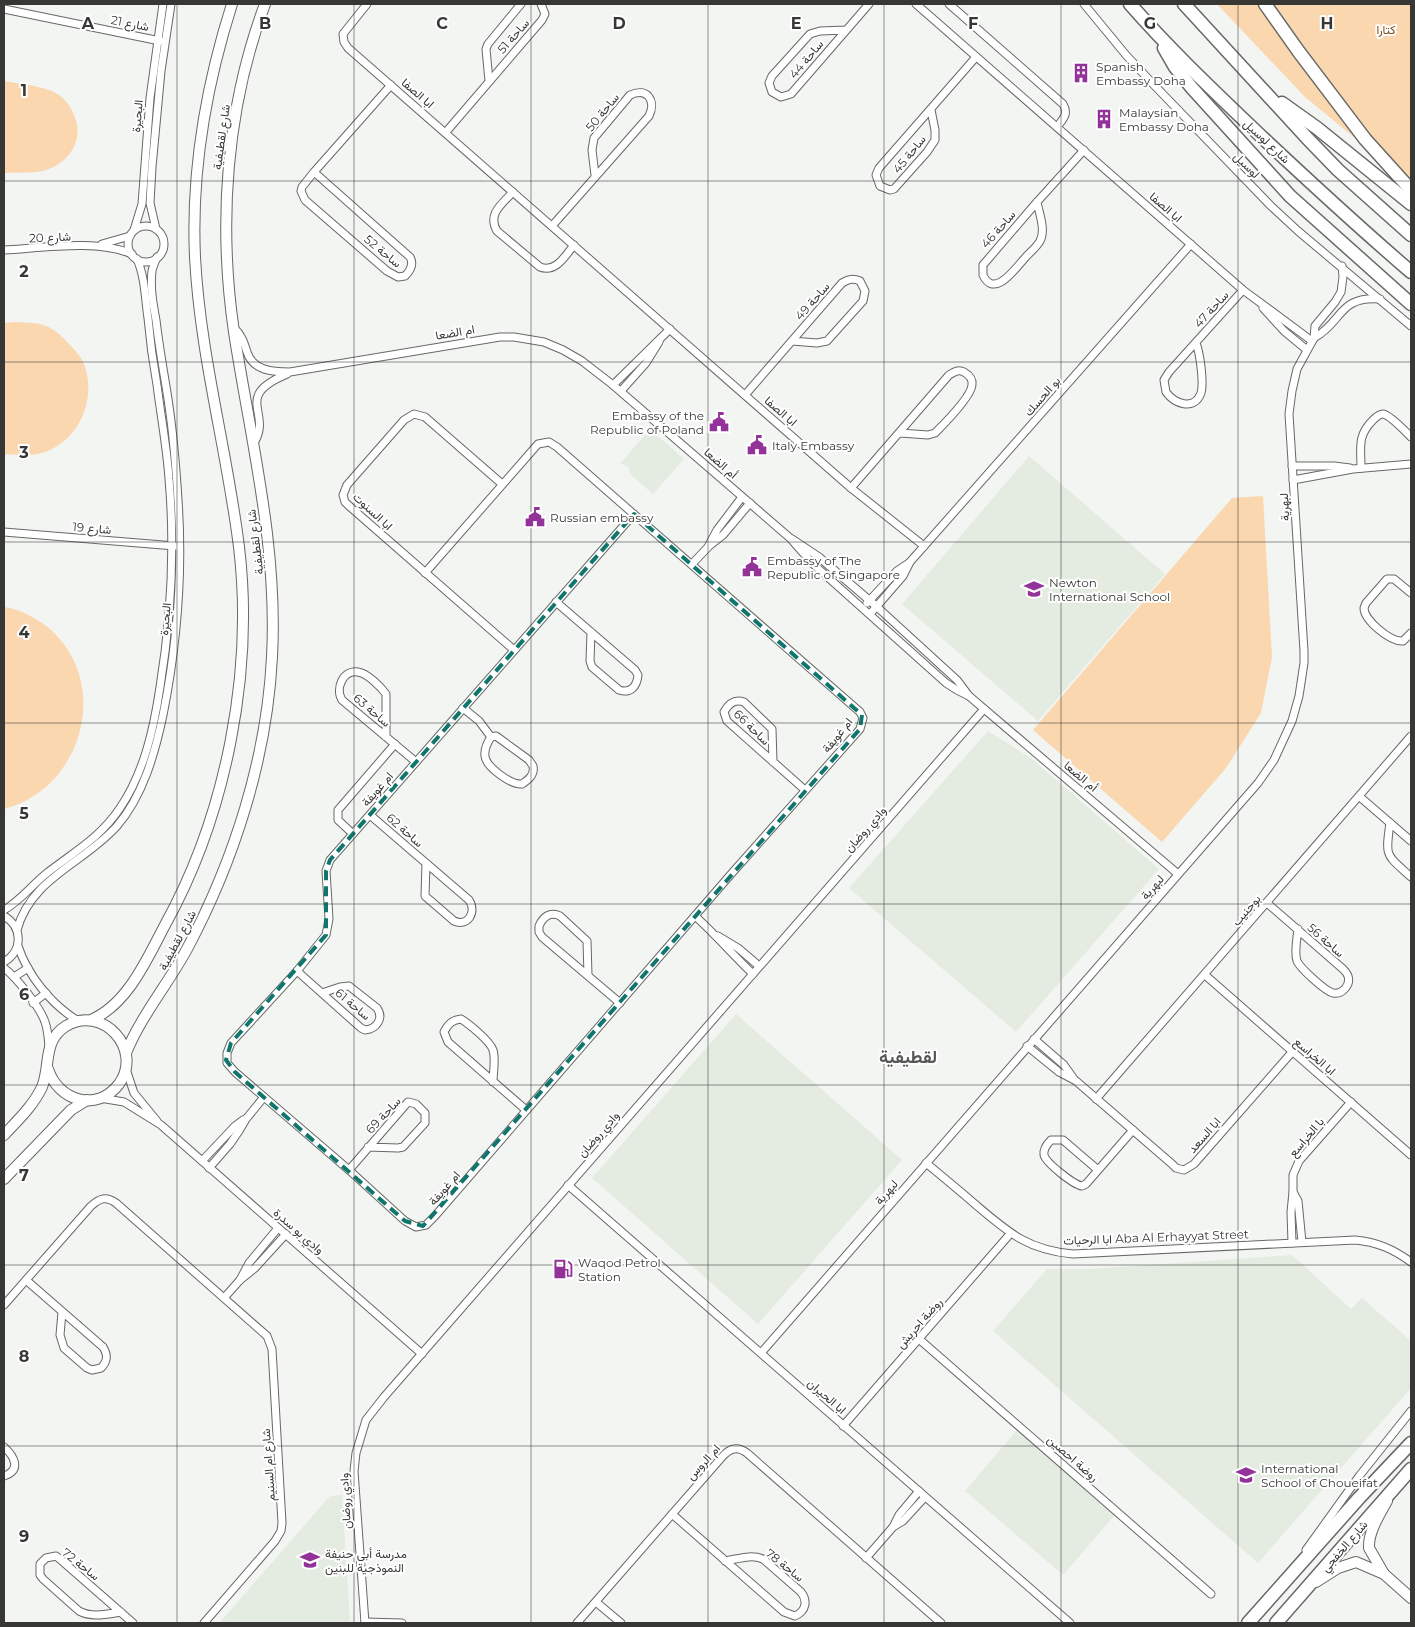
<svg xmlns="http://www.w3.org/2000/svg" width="1415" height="1627" font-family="Montserrat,Vazirmatn,sans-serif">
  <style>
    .built { fill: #e4ece1 }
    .green { fill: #fbd7af }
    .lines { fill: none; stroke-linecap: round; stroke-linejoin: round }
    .street-casing { stroke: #676966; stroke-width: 9 }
    .secondary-casing { stroke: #676966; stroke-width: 12 }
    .highway-casing { stroke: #676966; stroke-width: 15 }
    .street { stroke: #fff; stroke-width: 7 }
    .secondary { stroke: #fff; stroke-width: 10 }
    .highway { stroke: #fff; stroke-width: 12 }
    .marked { fill: none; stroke: #0f766e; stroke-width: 4; stroke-dasharray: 10 6; stroke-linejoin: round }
    .grid { fill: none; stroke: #373836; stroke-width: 1; stroke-opacity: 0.55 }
    .labels { text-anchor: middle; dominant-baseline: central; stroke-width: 4; stroke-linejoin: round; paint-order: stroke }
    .street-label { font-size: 12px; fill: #373836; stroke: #fff }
    .park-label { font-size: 12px; fill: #784d13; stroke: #fff }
    .poi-label { font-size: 12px; fill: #373836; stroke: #fff; text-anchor: start }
    .district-label { font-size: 18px; font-weight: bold; fill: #555854; stroke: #fff }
    .grid-label { font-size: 16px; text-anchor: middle; font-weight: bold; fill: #373836; stroke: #fff; stroke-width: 4; stroke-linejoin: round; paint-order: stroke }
  </style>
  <rect width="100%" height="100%" fill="#f2f5f1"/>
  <g class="built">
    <path d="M 650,429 L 684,459 L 653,494 L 630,474 L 629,468 L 625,465 L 620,464 Z"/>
    <path d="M 1029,456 L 1165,574 L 1038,721 L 902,604 Z"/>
    <path d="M 988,731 L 1032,759 L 1159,869 L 1016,1032 L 849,888 Z"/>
    <path d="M 736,1014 L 902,1160 L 758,1324 L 592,1178 Z"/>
    <path d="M 1292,1255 L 1351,1309 L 1362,1298 L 1411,1341 L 1411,1388 L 1258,1563 L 993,1331 L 1047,1269 L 1090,1269 Z"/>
    <path d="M 1017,1430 L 1115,1515 L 1063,1575 L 965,1491 Z"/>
    <path d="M 342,1495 L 350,1623 L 219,1623 L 330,1496 Z"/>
  </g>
  <g class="green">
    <path d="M 1217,4 L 1411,4 L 1411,184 L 1305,97 Z"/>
    <path d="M 4,81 C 19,84 47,86 59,95 C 69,102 74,113 77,124 C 81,145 66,164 46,170 C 33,174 17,172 4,173 Z"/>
    <path d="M 16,322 C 26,323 36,322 46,326 C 54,329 62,336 67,342 C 74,349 82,357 85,367 C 96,400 79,440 45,452 C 32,457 18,455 4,454 L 4,323 Z"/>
    <path d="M 1263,496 L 1272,657 L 1261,713 L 1226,768 L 1162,842 L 1033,730 L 1232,498 Z"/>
    <path d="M 4,607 C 19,609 32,616 45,625 C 113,678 85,788 4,809 Z"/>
  </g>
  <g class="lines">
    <defs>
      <g id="street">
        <path d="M 367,4 L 343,34 L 344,42 L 348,48 L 851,488 L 924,546"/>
        <path d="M 916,4 L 1243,290 L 1312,341"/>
        <path d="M 949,4 L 1063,104 C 1069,114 1063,119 1057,127"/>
        <path d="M 1084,4 L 1126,55 L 1154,85 L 1271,206 L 1298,231 L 1411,326"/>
        <path d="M 4,9 L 160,41"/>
        <path d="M 846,30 L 820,31 L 810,34 L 772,76 L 769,83 L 772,92 L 781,97 L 791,94 L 869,4"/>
        <path d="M 489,81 L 486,49 L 488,44 L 521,4"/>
        <path d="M 931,110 L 935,130 L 935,140 L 927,152 L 894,189 L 890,190 L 880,186 L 876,175 L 879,168 L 976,57"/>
        <path d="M 446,132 L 542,20 L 545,14 L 541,4"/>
        <path d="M 314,172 L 410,257 C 414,264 411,270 405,276 L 398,277 L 387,271 L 305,200 L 301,191 L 302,187 L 314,172 L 391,85"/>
        <path d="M 513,192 C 502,204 487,214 497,231 L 540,267 C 556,273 565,256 574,245"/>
        <path d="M 1037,202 C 1039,213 1046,230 1040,241 C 1037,247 1029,253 1024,259 C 1015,269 994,299 983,275 L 983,265 L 1037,202 L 1084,150"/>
        <path d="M 552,226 L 649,116 C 656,101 648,87 630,95 L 594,138 L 592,150 L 595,175"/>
        <circle cx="146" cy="244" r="18"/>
        <path d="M 156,229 L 150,203 L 152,167 L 161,71 L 171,4"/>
        <path d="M 134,230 L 142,204 L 150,98 L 163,4"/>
        <path d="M 102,244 L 130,236"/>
        <path d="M 4,250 C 42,248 97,239 132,254"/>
        <path d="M 1263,308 L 1284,331 L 1307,350"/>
        <path d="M 234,328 C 242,335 244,343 247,352 C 253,371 273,372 290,372 L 500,337 L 514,337 L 544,342 L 563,350 L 582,361 L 613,385 L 790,538 L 813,564 L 946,683 L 957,690 L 969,696 L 1178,874"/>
        <path d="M 1314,338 C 1343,322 1338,296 1380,299"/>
        <path d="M 1196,343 C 1200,353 1204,383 1201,393 C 1194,412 1174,403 1166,392 L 1164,380 L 1169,372 L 1243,290"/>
        <path d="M 613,385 L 670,329"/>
        <path d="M 621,391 L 646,363 L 659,342"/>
        <path d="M 745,395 L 842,283 C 849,279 853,278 860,281 L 865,291 L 863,301 L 827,341 L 817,343 L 792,341"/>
        <path d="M 254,443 C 273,412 232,397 287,374"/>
        <path d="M 1292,466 L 1334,466 L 1350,468"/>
        <path d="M 1361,468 C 1361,447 1357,436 1373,420 C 1376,417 1379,414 1383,414 C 1390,415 1406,432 1411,437"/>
        <path d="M 1293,480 L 1353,469 L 1411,464"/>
        <path d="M 502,484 L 425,417 L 414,414 L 404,420 L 347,485 L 343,495 L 345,502 L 348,505 L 514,650"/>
        <path d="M 851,488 L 949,375 C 954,372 958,369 964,372 C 969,375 973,379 972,385 C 971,397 944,424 935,433 L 928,435 L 900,433"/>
        <path d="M 4,532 L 175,546"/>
        <path d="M 792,539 L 819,557 L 876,606 L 957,680 L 969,696"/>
        <path d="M 709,545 L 717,530 L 742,497"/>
        <path d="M 692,564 L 709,546 L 723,535 L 750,503"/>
        <path d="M 425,573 L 538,444 L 549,442 L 557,447 L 860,712 L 863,718 L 860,729 L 732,873 L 435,1216 L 426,1225 L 416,1227 L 405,1221 L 349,1170 L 235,1072 L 227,1063 L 227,1053 L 231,1043 L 297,971 L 326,935 L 329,919 L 326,871 L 330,860 L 634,514"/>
        <path d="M 1411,593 L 1394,579 L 1387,579 L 1366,603 L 1364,608 C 1364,620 1390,642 1403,641 L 1411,633"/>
        <path d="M 556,602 L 635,670 L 638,675 C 637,686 631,694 619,690 L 592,667 L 590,661 L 591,632"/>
        <path d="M 867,603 L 897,571 L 909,563"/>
        <path d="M 870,614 L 903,576 L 910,562 L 1191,244"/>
        <path d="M 463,708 L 479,721 L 491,737"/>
        <path d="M 496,736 L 529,760 L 533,766 C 535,775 528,780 522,784 C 511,785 486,767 485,756 C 484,749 487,743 491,737 Z"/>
        <path d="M 386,737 L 386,694 C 381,687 367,673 358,672 C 343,669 335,689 342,700 L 416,762"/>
        <path d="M 773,762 L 772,729 L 744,702 C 735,699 729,703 724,712 L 727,721 L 805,790"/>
        <path d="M 1360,797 L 1411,841"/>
        <path d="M 370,815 L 469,900 C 477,912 468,927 454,921 L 425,896 L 426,863"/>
        <path d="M 1390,823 C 1385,858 1386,854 1411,877"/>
        <path d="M 353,834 L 338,820 L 338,810 L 395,744"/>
        <path d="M 1267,903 L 1343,969 C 1345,971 1347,973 1348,976 C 1351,985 1342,995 1333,993 C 1325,991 1300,968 1297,961 C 1294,952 1297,939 1298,929"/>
        <path d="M 4,910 C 20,901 32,885 47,873 C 74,852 100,838 120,808 C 144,773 154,728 160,687 C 171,619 175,548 169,479 C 167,448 161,417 157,385 C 153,363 150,341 148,318 C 145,298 145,277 137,259"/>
        <path d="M 4,916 C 23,927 23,951 4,962"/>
        <path d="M 695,916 C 715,934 733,955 753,974"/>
        <path d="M 17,930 C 31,878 83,864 117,826 C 143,796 155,753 163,715 C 177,645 183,572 178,500 C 176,467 173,432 168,399 C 164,373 159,347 156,320 C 153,304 150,288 152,271 C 153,266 155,262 157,257"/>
        <path d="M 718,936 L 738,948 L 759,966"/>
        <path d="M 18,946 C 28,976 51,1004 78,1021"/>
        <path d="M 4,968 C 16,977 40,1007 45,1022 C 48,1030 48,1038 49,1046"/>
        <path d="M 297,971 L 361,1028 L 365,1030 C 377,1029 384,1018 377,1008 L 349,986 L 340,987 L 322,993"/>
        <path d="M 588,975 L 587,941 L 560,916 C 550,911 543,917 539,926 L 539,932 L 542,937 L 620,1003"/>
        <path d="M 1205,975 L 1411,1155"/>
        <path d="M 14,977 L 28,968"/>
        <path d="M 33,1003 L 46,993"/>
        <path d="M 1034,1039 L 1064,1065 L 1074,1079"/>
        <path d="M 1027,1046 L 1059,1072 L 1076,1081 L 1172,1164 L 1176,1168 L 1184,1170 L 1194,1164 L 1293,1051"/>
        <path d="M 126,1069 L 134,1093 L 157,1121"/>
        <path d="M 493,1082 C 493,1072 496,1059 493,1050 C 490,1041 469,1024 461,1019 C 452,1020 448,1024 444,1032 L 448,1042 L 526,1110"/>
        <path d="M 100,1098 L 124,1102 L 161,1125 L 422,1354"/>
        <path d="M 1096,1099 L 1411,736"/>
        <path d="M 202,1161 L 235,1126 L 243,1120"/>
        <path d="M 926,1163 C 943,1177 960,1191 976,1205 C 1009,1233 1028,1250 1073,1254 L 1355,1240 C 1377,1242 1393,1249 1411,1262"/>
        <path d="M 209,1168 L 230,1144 L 239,1131 L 246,1119 L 264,1097"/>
        <path d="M 349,1170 L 408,1102 L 416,1104 L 425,1113 L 425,1123 L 403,1147 L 398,1148 L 368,1147"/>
        <path d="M 1098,1170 L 1063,1140 L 1051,1140 C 1047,1144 1043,1149 1044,1155 C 1046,1163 1074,1185 1082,1186 L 1086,1184 L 1133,1130"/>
        <path d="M 568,1185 L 1070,1623"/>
        <path d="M 1293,1192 L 1298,1201 L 1302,1242"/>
        <path d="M 1292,1243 L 1291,1212 L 1293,1192 L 1293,1175 L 1299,1161 L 1351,1102"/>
        <path d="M 26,1280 L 103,1347 C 108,1355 108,1361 101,1368 L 92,1370 L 87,1368 L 64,1348 L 60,1335 L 62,1312"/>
        <path d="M 240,1280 L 249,1263 L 278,1228"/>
        <path d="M 224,1298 L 240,1280 L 255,1268 L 286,1234"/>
        <path d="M 4,1305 L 91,1206 C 100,1198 106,1196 116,1203 L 267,1336 L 272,1349 L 282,1523 L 281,1531 L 275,1541 L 204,1623"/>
        <path d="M 919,1339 L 1211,1594"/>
        <path d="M 761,1353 L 1258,783 L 1274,760 L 1292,721 L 1299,696 L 1304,663 L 1304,651 L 1289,414 L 1292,391 L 1297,369 L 1314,338 L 1315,326 L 1335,302 L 1341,292 L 1343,277 L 1342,266"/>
        <path d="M 843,1426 L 1010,1234"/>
        <path d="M 4,1447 C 14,1456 22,1470 4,1476"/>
        <path d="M 672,1514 L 784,1612 L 795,1616 C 806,1611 808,1601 801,1592 L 763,1559 C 751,1554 738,1559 725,1561"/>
        <path d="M 893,1527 L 903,1521 L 925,1497"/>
        <path d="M 1306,1550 L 1360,1475 L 1411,1411"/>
        <path d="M 866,1558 L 893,1527 L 899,1515 L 919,1491"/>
        <path d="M 596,1602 L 621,1623"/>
        <path d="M 121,1612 C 107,1614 92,1618 79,1611 L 43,1579 L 40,1575 L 40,1564 L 46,1558 L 56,1556 L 61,1560 L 133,1623"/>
        <path d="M 365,1622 L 402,1623"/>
        <path d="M 365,1623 L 354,1471 L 356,1453 L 366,1420 L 384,1397 L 984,709"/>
        <path d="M 577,1623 L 722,1457 C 730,1448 737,1446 747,1453 L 941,1623"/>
      </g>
      <g id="secondary">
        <path d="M 91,1020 C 128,1004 147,959 165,925 C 226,815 254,672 239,547 C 227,450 200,355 195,257 C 191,170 206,86 232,4"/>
        <path d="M 126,1053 C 141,1016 168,984 187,949 C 234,861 267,758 272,657 C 278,546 251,442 234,332 C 218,223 226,108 265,4"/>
        <path d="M 4,1135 C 18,1120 33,1106 42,1087 C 51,1066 42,1041 66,1026 C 102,1004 144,1049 119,1084 C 97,1113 58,1101 48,1069"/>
        <path d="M 4,1179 L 71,1110 L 87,1100"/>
        <path d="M 1384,1574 L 1369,1548 C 1368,1532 1380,1514 1387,1501"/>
        <path d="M 1316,1582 L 1338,1568 L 1356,1562 L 1384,1574 L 1411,1598"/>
      </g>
      <g id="highway">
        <path d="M 1130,4 C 1172,52 1218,95 1264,139 C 1312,184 1361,229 1411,272"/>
        <path d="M 1184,4 L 1307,138 L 1338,170 L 1411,235"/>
        <path d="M 1265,4 L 1299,52 L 1365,139 L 1411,190"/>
        <path d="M 1164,48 L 1175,67 L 1192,88 L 1290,196 L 1411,304"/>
        <path d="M 1282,103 L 1317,128 L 1411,204"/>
        <path d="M 1248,1623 L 1359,1498 L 1411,1443"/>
        <path d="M 1276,1623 L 1411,1469"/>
      </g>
    </defs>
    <use href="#street" class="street-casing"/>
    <use href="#secondary" class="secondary-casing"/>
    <use href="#highway" class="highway-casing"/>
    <use href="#street" class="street"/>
    <use href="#secondary" class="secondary"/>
    <use href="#highway" class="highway"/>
  </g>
  <path class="marked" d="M 634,514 L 862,715 L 860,729 L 423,1226 L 405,1221 L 235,1072 L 226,1060 L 231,1043 L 326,935 L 326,871 L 330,860 Z"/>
  <path class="grid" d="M 177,4 L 177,1623M 354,4 L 354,1623M 531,4 L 531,1623M 708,4 L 708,1623M 884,4 L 884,1623M 1061,4 L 1061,1623M 1238,4 L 1238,1623M 4,181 L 1411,181M 4,362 L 1411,362M 4,542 L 1411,542M 4,723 L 1411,723M 4,904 L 1411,904M 4,1085 L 1411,1085M 4,1265 L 1411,1265M 4,1446 L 1411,1446"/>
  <defs>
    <symbol id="building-bare" viewBox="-9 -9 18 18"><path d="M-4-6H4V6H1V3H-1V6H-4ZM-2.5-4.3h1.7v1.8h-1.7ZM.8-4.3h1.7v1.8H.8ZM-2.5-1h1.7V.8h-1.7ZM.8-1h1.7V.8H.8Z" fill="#933299" stroke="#fff" stroke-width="2.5" paint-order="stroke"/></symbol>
    <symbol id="civic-bare" viewBox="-9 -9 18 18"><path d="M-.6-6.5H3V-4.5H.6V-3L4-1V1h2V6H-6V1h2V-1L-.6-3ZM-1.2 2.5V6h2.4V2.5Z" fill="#933299" stroke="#fff" stroke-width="2.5" paint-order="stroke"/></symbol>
    <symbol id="school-bare" viewBox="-9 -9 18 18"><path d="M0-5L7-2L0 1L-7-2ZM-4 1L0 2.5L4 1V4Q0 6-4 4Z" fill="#933299" stroke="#fff" stroke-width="2.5" paint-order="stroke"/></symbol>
    <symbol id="fuel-bare" viewBox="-9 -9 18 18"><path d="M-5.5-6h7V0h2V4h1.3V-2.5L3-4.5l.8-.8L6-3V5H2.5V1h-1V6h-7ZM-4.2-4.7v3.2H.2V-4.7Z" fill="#933299" stroke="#fff" stroke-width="2.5" paint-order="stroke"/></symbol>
  </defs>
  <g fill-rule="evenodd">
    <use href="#building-bare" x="1067" y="59" width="28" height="28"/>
    <use href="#building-bare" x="1090" y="105" width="28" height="28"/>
    <use href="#civic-bare" x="705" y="408" width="28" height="28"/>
    <use href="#civic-bare" x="743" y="431" width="28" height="28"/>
    <use href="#civic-bare" x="521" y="503" width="28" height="28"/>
    <use href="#civic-bare" x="738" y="553" width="28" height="28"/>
    <use href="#school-bare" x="1020" y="575" width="28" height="28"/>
    <use href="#fuel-bare" x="549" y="1255" width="28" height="28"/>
    <use href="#school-bare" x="1232" y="1461" width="28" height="28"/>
    <use href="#school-bare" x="296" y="1546" width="28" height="28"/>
  </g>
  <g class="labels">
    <g class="street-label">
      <text transform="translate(130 23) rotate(11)">شارع 21</text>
      <text transform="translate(513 36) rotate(-49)">ساحة 51</text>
      <text transform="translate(806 59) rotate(-50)">ساحة 44</text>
      <text transform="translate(418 93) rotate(41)">ابا الصفا</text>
      <text transform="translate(602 112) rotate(-51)">ساحة 50</text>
      <text transform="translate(137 116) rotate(-85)">البحيرة</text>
      <text transform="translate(221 137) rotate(-82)">شارع لقطيفية</text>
      <text transform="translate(1267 141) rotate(43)">شارع لوسيل</text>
      <text transform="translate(909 154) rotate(-51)">ساحة 45</text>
      <text transform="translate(1247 165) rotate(45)">لوسيل</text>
      <text transform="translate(1166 207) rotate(41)">ابا الصفا</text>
      <text transform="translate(998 229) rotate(-49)">ساحة 46</text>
      <text transform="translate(50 237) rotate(-3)">شارع 20</text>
      <text transform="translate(383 251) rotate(39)">ساحة 52</text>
      <text transform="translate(812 301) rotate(-49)">ساحة 49</text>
      <text transform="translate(1211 309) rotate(-48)">ساحة 47</text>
      <text transform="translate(455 332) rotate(-10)">ام الضعا</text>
      <text transform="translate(1042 396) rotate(-49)">بو الحسك</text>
      <text transform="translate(781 411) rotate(41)">ابا الصفا</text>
      <text transform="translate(721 463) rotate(41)">أم الضعا</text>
      <text transform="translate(1284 507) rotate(-93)">لبهرية</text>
      <text transform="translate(373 511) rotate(43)">ابا السنوت</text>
      <text transform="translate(92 528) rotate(5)">شارع 19</text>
      <text transform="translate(255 542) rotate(-97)">شارع لقطيفية</text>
      <text transform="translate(165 619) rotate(-85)">البحيرة</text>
      <text transform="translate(372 710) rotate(40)">ساحة 63</text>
      <text transform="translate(752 727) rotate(44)">ساحة 66</text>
      <text transform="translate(837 735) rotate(-51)">ام غويفة</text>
      <text transform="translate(1081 776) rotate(40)">أم الضعا</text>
      <text transform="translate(377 789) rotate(-49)">ام غويفة</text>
      <text transform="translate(865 829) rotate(-49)">وادي روضان</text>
      <text transform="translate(405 830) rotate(41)">ساحة 62</text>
      <text transform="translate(1152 887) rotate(-49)">لبهرية</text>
      <text transform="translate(1246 910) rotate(-49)">بوجنيب</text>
      <text transform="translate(177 940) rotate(-62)">شارع لقطيفية</text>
      <text transform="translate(1326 940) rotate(41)">ساحة 56</text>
      <text transform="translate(353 1004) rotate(40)">ساحة 61</text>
      <text transform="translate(1315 1056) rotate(41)">ابا الخراسع</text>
      <text transform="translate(383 1115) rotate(-47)">ساحة 69</text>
      <text transform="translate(598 1134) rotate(-49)">وادي روضان</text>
      <text transform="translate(1204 1135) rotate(-49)">ابا السعد</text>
      <text transform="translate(1306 1137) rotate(-50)">با الخراسع</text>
      <text transform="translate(444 1188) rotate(-49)">ام غويفة</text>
      <text transform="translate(886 1192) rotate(-49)">لبهرية</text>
      <text transform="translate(299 1231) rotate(41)">وادي بو سدرة</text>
      <text transform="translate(1156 1237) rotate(-2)">ابا الرحيات Aba Al Erhayyat Street</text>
      <text transform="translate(919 1323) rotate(-49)">روضة احريش</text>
      <text transform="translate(827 1396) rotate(41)">ابا الحيران</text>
      <text transform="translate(1073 1458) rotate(41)">روضة احصين</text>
      <text transform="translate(703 1462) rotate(-48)">ام الروس</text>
      <text transform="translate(268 1465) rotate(-94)">شارع ام السنيم</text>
      <text transform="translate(345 1501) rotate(-93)">وادي روضان</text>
      <text transform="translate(1344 1546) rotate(-49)">شارع الخفجي</text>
      <text transform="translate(81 1564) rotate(38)">ساحة 72</text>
      <text transform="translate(785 1565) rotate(38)">ساحة 78</text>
    </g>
    <g class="park-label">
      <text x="1386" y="29">كتارا</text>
    </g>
    <g class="poi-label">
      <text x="1096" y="66">Spanish<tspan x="1096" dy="14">Embassy Doha</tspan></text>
      <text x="1119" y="112">Malaysian<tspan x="1119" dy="14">Embassy Doha</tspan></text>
      <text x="704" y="415" text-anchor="end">Embassy of the<tspan x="704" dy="14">Republic of Poland</tspan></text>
      <text x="772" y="445">Italy Embassy</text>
      <text x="550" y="517">Russian embassy</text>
      <text x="767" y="560">Embassy of The<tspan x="767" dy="14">Republic of Singapore</tspan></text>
      <text x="1049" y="582">Newton<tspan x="1049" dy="14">International School</tspan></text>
      <text x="578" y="1262">Waqod Petrol<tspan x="578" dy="14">Station</tspan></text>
      <text x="1261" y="1468">International<tspan x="1261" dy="14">School of Choueifat</tspan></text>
      <text x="325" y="1553">مدرسة أبي حنيفة<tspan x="325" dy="14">النموذجية للبنين</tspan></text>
    </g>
    <g class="district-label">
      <text x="908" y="1057">لقطيفية</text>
    </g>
  </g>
  <g class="grid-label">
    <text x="88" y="29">A</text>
    <text x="265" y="29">B</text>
    <text x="442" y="29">C</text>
    <text x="619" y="29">D</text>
    <text x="796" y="29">E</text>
    <text x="973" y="29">F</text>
    <text x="1150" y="29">G</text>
    <text x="1327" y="29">H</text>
    <text x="24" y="96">1</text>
    <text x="24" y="277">2</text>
    <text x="24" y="458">3</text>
    <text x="24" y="638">4</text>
    <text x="24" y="819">5</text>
    <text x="24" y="1000">6</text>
    <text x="24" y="1181">7</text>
    <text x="24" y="1362">8</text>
    <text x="24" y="1542">9</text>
  </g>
  <rect width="1415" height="1627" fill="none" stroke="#373836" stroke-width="10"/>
</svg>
